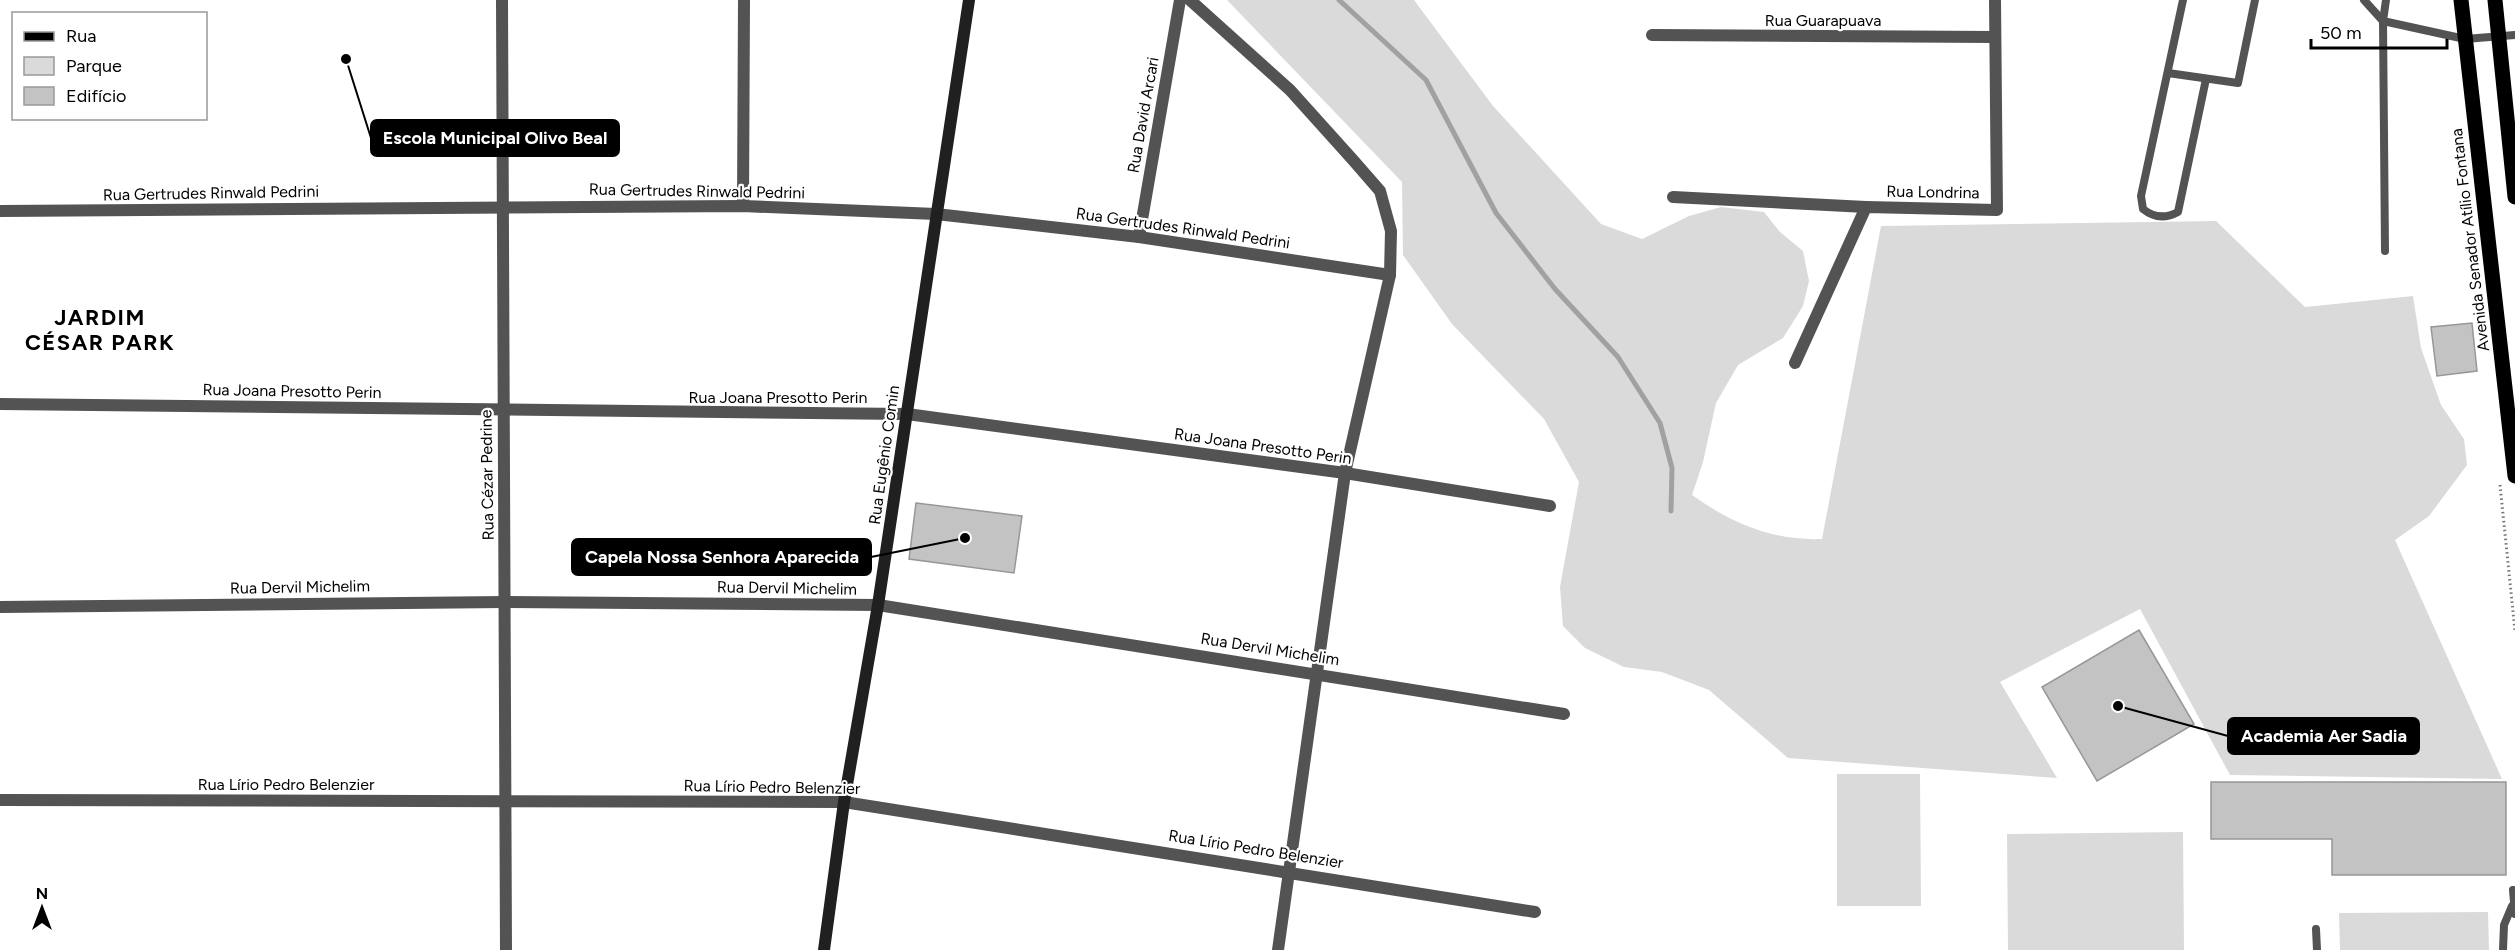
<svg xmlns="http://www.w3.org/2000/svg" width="2515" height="950" font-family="Figtree,sans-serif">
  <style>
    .green { fill: #dadada }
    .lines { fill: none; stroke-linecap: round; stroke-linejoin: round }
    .stream { stroke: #a1a1a1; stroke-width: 5 }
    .building { fill: #c3c3c3; stroke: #979797; stroke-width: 1.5 }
    .path { stroke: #757575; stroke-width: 3; stroke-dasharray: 1.5 3; stroke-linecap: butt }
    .lane { stroke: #535353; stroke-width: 8 }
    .street { stroke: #535353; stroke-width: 12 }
    .secondary { stroke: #202020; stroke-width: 12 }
    .primary { stroke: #000; stroke-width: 15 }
    .labels { text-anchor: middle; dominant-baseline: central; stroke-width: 4.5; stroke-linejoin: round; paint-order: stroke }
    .street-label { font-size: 16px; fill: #000; stroke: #fff }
    .district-label { font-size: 22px; font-weight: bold; letter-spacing: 1.5px; fill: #000; stroke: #fff }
    .leader { fill: none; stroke: #000; stroke-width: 2 }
    .callout-dot { fill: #000; stroke: #fff; stroke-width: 2 }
    .callout { fill: #000; stroke: #000; stroke-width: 2 }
    .callout-label { font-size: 18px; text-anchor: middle; font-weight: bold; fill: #fff }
  </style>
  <rect width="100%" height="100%" fill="#fff"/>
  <g class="green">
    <path d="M 1227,0 L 1414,0 L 1493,106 L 1601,224 L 1642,239 L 1689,216 L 1721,207 L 1764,212 L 1780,232 L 1803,251 L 1809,281 L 1803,306 L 1783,338 L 1738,365 L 1716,403 L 1703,462 L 1692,495 C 1731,523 1773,541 1822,539 L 1881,226 L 2216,221 L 2305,307 L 2413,296 L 2421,348 L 2441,405 L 2464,439 L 2467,465 L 2429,516 L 2395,540 L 2502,779 L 2230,775 L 2140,609 L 2000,682 L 2057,778 L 1788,758 L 1709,690 L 1662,672 L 1624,667 L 1585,648 L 1563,626 L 1560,587 L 1579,482 L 1544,419 L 1452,324 L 1403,255 L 1402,182 Z"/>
    <path d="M 1837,774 L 1920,774 L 1921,906 L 1837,906 Z"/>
    <path d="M 2183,832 L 2184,950 L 2008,950 L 2007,834 Z"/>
    <path d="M 2488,912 L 2489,950 L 2340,950 L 2339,913 Z"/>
  </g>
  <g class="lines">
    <path class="stream" d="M 1339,0 L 1426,80 L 1496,213 L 1555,289 L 1618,357 L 1660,423 L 1672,468 L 1671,511"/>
  </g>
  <g class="building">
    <path d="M 2472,323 L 2477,371 L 2437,376 L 2431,327 Z"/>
    <path d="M 916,503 L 1022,516 L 1014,573 L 909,559 Z"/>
    <path d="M 2139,630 L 2194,724 L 2097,781 L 2042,687 Z"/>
    <path d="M 2211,782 L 2506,782 L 2506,875 L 2332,875 L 2332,839 L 2211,839 Z"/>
  </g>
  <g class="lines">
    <path class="path" d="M 2500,485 L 2515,631"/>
    <g class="lane">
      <path d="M 2183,0 L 2141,196 L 2143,209 C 2154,218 2165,219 2178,212 L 2206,79"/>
      <path d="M 2364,0 L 2383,21 L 2385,251"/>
      <path d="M 2386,0 L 2383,21 L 2465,39 L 2515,35"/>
      <path d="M 2168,73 L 2238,83 L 2255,0"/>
      <path d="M 2513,890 L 2515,914"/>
      <path d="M 2316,929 L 2317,950"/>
      <path d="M 2503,950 L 2504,925 L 2512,906"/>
    </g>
    <g class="street">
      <path d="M 502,0 L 506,950"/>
      <path d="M 1190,0 L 1290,90 L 1353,160 L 1380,191 L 1391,231 L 1390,275 L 1345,473 L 1278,950"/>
      <path d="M 1652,35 L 1994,37"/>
      <path d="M 1673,197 L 1866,207"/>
      <path d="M 743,206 L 744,0"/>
      <path d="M 0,211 L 743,206 L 936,214 L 1139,237 L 1390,275"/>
      <path d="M 1139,237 L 1180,0"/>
      <path d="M 1795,363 L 1866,207 L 1997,210 L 1995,0"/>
      <path d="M 0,404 L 907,414 L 1345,473 L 1550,506"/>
      <path d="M 0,607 L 505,602 L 878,605 L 1564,714"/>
      <path d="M 0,800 L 844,802 L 1535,912"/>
    </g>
    <path class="secondary" d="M 824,950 L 844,802 L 878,605 L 969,0"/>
    <g class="primary">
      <path d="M 2461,0 L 2515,476"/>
      <path d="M 2495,0 L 2515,197"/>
    </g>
  </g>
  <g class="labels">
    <g class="street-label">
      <text x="1823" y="20">Rua Guarapuava</text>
      <text transform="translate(1143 115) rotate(-80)">Rua David Arcari</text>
      <text transform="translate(697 191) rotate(1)">Rua Gertrudes Rinwald Pedrini</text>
      <text transform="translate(1933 192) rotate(1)">Rua Londrina</text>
      <text transform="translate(211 193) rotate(-1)">Rua Gertrudes Rinwald Pedrini</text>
      <text transform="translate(1183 228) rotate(8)">Rua Gertrudes Rinwald Pedrini</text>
      <text transform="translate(2470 240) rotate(-97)">Avenida Senador Atílio Fontana</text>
      <text transform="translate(292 391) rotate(1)">Rua Joana Presotto Perin</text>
      <text x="778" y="397">Rua Joana Presotto Perin</text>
      <text transform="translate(1263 446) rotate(8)">Rua Joana Presotto Perin</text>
      <text transform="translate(884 455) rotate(-82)">Rua Eugênio Comin</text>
      <text transform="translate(487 475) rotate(-91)">Rua Cézar Pedrine</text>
      <text transform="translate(300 587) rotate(-1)">Rua Dervil Michelim</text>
      <text transform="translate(787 588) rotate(1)">Rua Dervil Michelim</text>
      <text transform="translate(1270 649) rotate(9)">Rua Dervil Michelim</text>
      <text x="286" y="784">Rua Lírio Pedro Belenzier</text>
      <text transform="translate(772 787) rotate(1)">Rua Lírio Pedro Belenzier</text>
      <text transform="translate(1256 849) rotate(9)">Rua Lírio Pedro Belenzier</text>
    </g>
    <g class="district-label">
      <text x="100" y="317">JARDIM<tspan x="100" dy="25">CÉSAR PARK</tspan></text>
    </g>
  </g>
  <path class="leader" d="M346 59L371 138M965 538L871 557M2118 706L2228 736"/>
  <g class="callout-dot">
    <circle cx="346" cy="59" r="6"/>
    <circle cx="965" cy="538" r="6"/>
    <circle cx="2118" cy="706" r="6"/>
  </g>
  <g class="callout">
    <rect x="371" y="120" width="248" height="36" rx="6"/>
    <rect x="572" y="539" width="299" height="36" rx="6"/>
    <rect x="2228" y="718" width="191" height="36" rx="6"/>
  </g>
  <g class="callout-label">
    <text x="495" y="144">Escola Municipal Olivo Beal</text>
    <text x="722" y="563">Capela Nossa Senhora Aparecida</text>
    <text x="2324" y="742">Academia Aer Sadia</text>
  </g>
  <rect x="12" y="12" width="195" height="108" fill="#ffffff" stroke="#999999" stroke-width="1.5"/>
  <rect x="24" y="32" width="30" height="9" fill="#000000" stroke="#999999" stroke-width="1.5"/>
  <text x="66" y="42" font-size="18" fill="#000000">Rua</text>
  <rect x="24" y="57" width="30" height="18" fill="#dadada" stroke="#999999" stroke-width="1.5"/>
  <text x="66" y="72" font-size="18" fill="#000000">Parque</text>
  <rect x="24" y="87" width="30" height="18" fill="#c3c3c3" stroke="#999999" stroke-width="1.5"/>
  <text x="66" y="102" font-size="18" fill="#000000">Edifício</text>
  <g transform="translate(42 908)" stroke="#ffffff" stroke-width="4.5" paint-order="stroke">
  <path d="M0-4.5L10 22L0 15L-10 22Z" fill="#000000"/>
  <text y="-9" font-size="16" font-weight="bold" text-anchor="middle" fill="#000000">N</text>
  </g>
  <path d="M2311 39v9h136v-9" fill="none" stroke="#000000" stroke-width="3"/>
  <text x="2320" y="39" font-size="18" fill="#000000" stroke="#ffffff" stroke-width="4.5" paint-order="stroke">50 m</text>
</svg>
